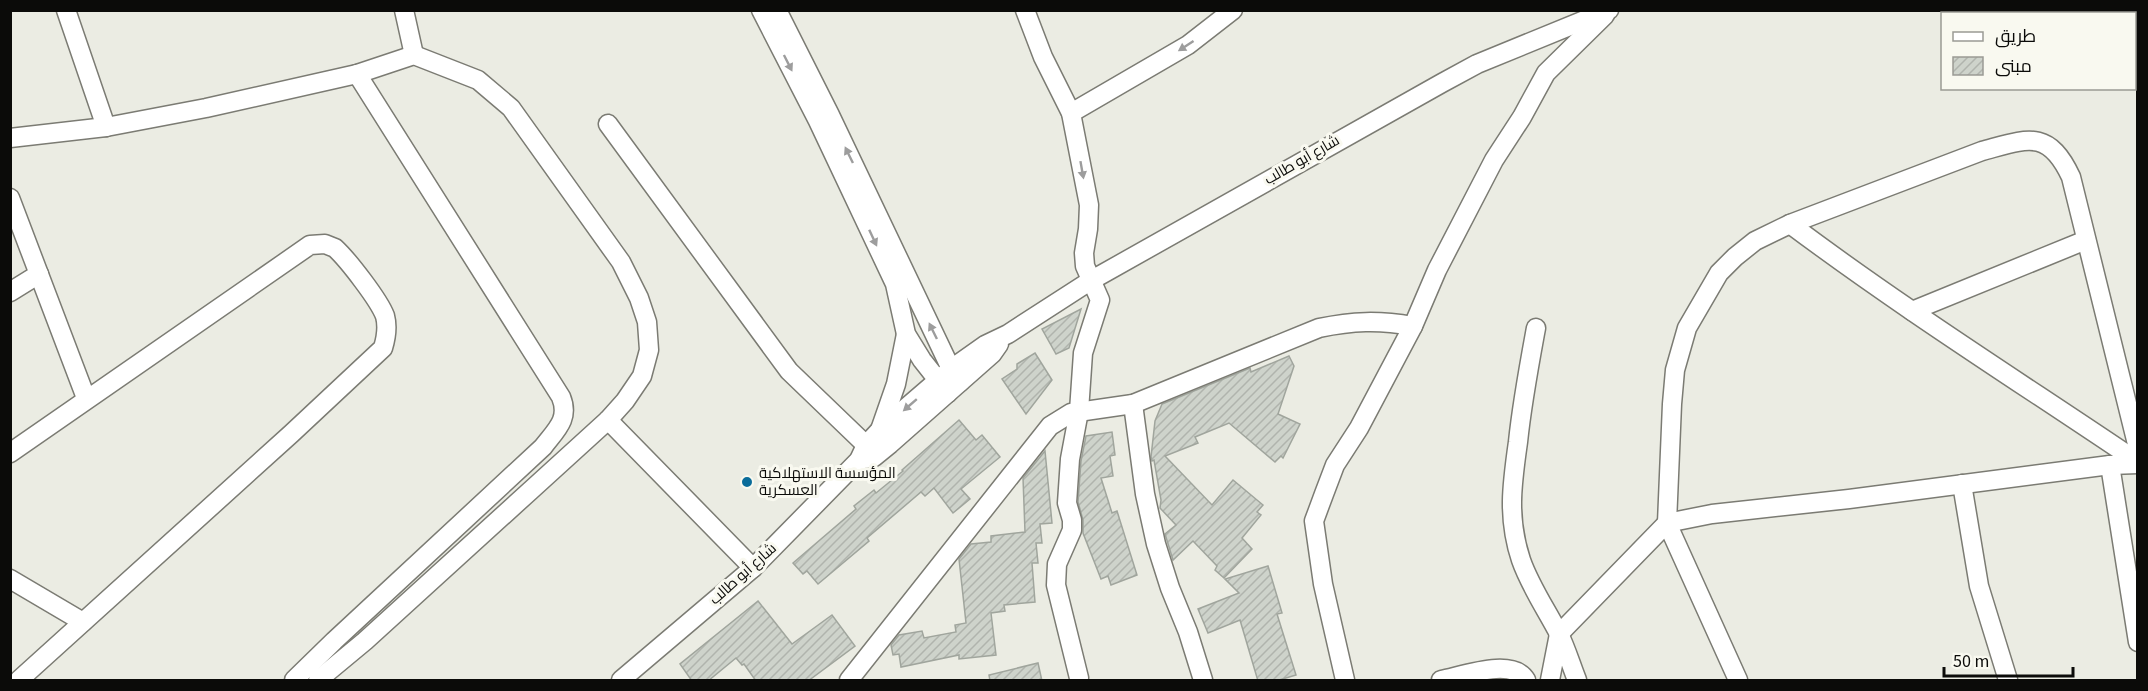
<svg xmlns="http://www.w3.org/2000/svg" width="2148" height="691" font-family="'Source Sans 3',Cairo,sans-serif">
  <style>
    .building { fill: url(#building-hatch); stroke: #a0a59d; stroke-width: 1.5 }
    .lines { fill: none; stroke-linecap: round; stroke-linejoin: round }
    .minor-casing { stroke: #7b7b73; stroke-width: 21 }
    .minor { stroke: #fff; stroke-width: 18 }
    .oneway { fill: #9d9d9d }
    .poi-dot { fill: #0a6c9a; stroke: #f9f9f0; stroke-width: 2 }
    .labels { text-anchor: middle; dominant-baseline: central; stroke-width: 6; stroke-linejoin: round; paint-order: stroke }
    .street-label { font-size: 15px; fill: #0b0b09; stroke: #f9f9f0 }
    .poi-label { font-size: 15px; fill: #0b0b09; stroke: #f9f9f0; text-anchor: start }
  </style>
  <defs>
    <pattern id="building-hatch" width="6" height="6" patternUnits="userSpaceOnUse" patternTransform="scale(1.5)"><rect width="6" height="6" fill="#ced3cb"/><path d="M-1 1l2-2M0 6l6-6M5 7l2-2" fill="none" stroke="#b0b4ad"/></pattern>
  </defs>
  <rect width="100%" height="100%" fill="#ebece3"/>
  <g class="building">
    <path d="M 1081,309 L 1069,348 L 1056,354 L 1042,329 Z"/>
    <path d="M 1035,353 L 1052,380 L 1026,414 L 1002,379 L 1017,369 L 1017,364 Z"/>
    <path d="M 1289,356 L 1294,366 L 1278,414 L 1300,424 L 1283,458 L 1281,456 L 1275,462 L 1229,423 L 1195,437 L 1198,443 L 1165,456 L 1212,505 L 1233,480 L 1263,505 L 1257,512 L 1261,515 L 1242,538 L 1252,549 L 1224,578 L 1215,570 L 1217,566 L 1193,541 L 1173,560 L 1165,534 L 1176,525 L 1160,508 L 1161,500 L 1154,460 L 1152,461 L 1151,457 L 1155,421 L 1162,404 L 1250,368 L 1251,372 Z"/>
    <path d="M 959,420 L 976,440 L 982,435 L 1000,457 L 961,489 L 970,499 L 953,513 L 934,488 L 925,496 L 921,492 L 867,538 L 869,541 L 818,584 L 807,571 L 803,574 L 793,563 L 856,509 L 854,506 L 874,490 L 876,493 L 903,471 L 902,470 Z"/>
    <path d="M 1112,432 L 1115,455 L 1110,456 L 1113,476 L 1101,478 L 1112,513 L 1117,511 L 1137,575 L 1111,585 L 1108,576 L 1101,579 L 1083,533 L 1083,520 L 1078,502 L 1081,461 L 1086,436 Z"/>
    <path d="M 1045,451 L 1052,523 L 1040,524 L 1042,543 L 1036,543 L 1038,563 L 1032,563 L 1035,602 L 1004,605 L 1005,611 L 991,613 L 996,655 L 959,659 L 959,655 L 901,667 L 899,654 L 893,655 L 891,645 L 899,635 L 922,631 L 924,638 L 956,632 L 955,625 L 966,623 L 959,559 L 971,544 L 991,542 L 991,536 L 1025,532 L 1023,478 Z"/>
    <path d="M 1268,566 L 1282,613 L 1277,614 L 1296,675 L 1276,681 L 1258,681 L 1240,620 L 1208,633 L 1198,609 L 1239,593 L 1225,579 Z"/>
    <path d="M 758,601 L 792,644 L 832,615 L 855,646 L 808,681 L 756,681 L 744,664 L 742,665 L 736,658 L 708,681 L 692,681 L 680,664 Z"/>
    <path d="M 1038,663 L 1042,681 L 990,681 L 989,675 Z"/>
  </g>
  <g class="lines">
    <defs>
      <g id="minor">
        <path d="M 66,10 L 106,127"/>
        <path d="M 404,10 L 414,55"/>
        <path d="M 761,10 L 818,121 L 895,284 L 906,334 L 922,360 L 948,393"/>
        <path d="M 777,10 L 830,115 L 951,369 L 960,382"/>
        <path d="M 1025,10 L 1043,57 L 1071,113 L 1089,205 L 1088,229 L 1084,253 L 1085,266 L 1100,300 L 1083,353 L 1079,411 L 1070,459 L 1067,503 L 1072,520 L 1072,530 L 1057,564 L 1056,585 L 1079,678"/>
        <path d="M 1071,113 L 1188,45 L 1233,10"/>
        <path d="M 608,124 L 789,371 L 866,445"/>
        <path d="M 10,138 L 106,127 L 206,108 L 357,74 L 414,55 L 478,80 L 511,108 L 621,262 L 639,298 L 647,322 L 649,350 L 642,376 L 625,401 L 608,420 L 530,491 L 365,641 L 318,680"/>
        <path d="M 10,198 L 86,398"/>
        <path d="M 1790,224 C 1902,308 2021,383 2138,462"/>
        <path d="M 10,292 L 39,274"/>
        <path d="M 1912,311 L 2086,240"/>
        <path d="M 1536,328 C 1529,366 1522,403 1518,442 C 1512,484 1507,518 1521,560 C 1530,586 1546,609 1559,634 C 1566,648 1571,665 1577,680"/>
        <path d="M 1133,404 L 1145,494 L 1156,544 L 1170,588 L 1188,632 L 1203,680"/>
        <path d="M 608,420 L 753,568"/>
        <path d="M 880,430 L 896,384 L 906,334"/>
        <path d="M 10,453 L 310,245 L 325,244 L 335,248 C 348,260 379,300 385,316 C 388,327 386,338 383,348 L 291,434 L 19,680"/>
        <path d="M 859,460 L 874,457 L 890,444 L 992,354 L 999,344"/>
        <path d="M 2110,465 L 2138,642"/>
        <path d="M 1962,484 L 1979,586 L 2008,680"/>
        <path d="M 10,579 L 83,622"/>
        <path d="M 294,680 L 334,641 L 543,447 C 556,430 570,419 561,397 L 357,74"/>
        <path d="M 621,680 L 753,568 L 859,460 L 866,445 L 879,431 L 951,369 L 985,345 L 1008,334 L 1090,281 L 1442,83 L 1477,64 L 1609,10"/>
        <path d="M 849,680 L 1050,426 L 1071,413 L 1133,404 L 1319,328 C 1353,321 1378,320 1413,326"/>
        <path d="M 1345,680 L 1323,584 L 1314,521 L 1324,494 L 1335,465 L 1359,428 L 1413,326 L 1437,270 L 1494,160 L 1522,117 L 1546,73 L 1605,15"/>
        <path d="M 1441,680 C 1462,676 1513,657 1526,680"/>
        <path d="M 1550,680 L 1559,634 L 1667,523 L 1712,514 L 1849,499 L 2110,465 L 2138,464"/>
        <path d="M 1738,680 L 1667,523 L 1672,404 L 1675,370 L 1687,328 L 1719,273 L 1735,257 L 1755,241 L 1790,224 L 1982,151 C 2027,139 2048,128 2071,177 L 2138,448"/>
      </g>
    </defs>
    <use href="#minor" class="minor-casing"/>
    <use href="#minor" class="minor"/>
  </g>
  <defs><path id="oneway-solid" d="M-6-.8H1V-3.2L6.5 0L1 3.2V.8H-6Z" transform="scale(1.5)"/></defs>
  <g class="oneway">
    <use href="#oneway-solid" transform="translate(1186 46) rotate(147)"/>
    <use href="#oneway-solid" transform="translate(788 63) rotate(63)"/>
    <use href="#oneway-solid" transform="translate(849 155) rotate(-116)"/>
    <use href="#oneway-solid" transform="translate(1082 170) rotate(80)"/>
    <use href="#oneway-solid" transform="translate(873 238) rotate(65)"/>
    <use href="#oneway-solid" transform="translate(933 331) rotate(-116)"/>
    <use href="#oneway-solid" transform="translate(910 405) rotate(139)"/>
  </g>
  <circle class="poi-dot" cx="747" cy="482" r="6"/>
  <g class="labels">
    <g class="street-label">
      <text transform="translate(1302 160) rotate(-30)">شارع أبو طالب</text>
      <text transform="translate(743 574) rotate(-42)">شارع أبو طالب</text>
    </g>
    <g class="poi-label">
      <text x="759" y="473">المؤسسة الاستهلاكية<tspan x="759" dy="17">العسكرية</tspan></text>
    </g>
  </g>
  <rect width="2148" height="691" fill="none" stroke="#0b0b09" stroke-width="24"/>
  <rect x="1941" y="12" width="195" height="78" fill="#f9f9f0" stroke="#9a9a94" stroke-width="1.5"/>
  <rect x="1953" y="32" width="30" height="9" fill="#ffffff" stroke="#9a9a94" stroke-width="1.5"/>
  <text x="1995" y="42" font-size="18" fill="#0b0b09">طريق</text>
  <rect x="1953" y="57" width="30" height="18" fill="url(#building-hatch)" stroke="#9a9a94" stroke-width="1.5"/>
  <text x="1995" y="72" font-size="18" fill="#0b0b09">مبنى</text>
  <path d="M1944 667v9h129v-9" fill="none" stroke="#0b0b09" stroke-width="3"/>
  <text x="1953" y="667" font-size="18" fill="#0b0b09" stroke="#f9f9f0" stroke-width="4.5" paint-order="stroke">50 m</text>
</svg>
